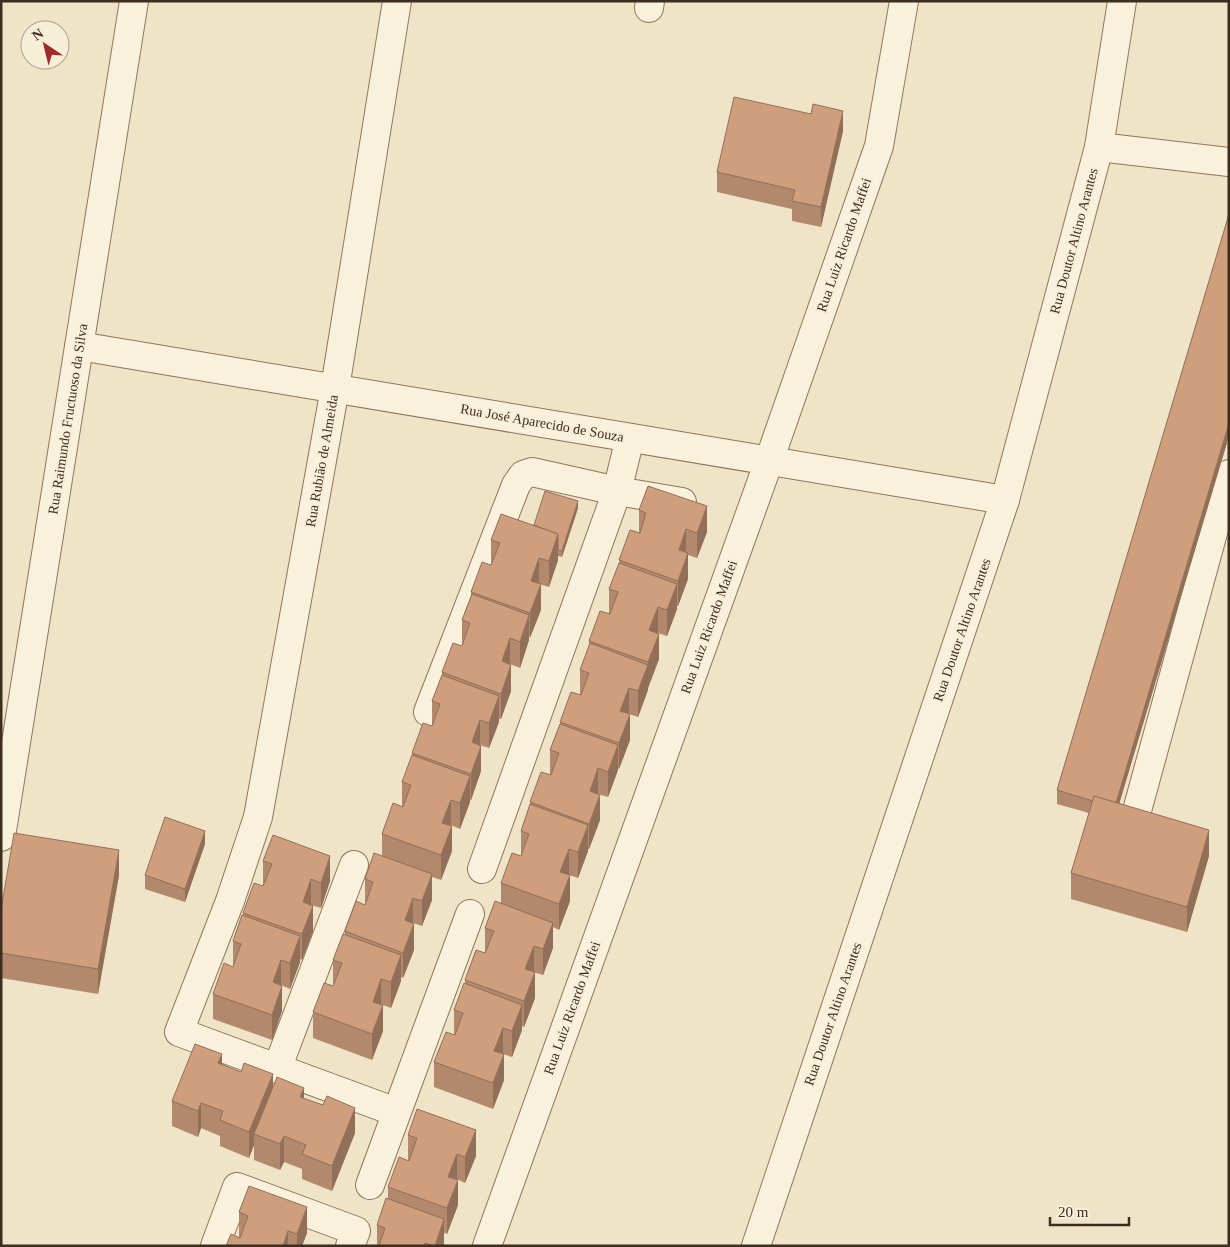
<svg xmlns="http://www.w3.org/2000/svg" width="1230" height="1247" font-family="Georgia,serif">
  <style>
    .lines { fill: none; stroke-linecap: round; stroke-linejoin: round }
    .minor-casing { stroke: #8d765c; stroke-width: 30 }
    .tertiary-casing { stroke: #8d765c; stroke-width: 30 }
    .minor { stroke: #faf1dc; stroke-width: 28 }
    .tertiary { stroke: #faf1dc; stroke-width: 28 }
    .wall { fill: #b2896c }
    .shaded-wall { fill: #916f58 }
    .building { fill: #cf9f7d; stroke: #916f58 }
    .labels { text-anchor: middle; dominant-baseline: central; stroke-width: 4; stroke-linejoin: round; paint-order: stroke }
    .street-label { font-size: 14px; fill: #3d2e20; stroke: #f7eed8 }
  </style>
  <rect width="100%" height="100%" fill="#f0e4c8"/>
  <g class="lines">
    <defs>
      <g id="minor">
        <path d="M 649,8 L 650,1"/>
        <path d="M 1099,147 L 1229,162"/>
        <path d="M 79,346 L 1005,500"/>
        <path d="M 428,712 L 516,485 L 523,475 L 532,472 L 617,491 L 682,502"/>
        <path d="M 1135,818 L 1229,474"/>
        <path d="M 1,837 L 134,1"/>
        <path d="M 482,869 L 617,491 L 630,438"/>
        <path d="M 277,1069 L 354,865"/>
        <path d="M 396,1112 L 179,1032 L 230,901 L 258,817 L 335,388 L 397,1"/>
        <path d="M 370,1185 L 470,914"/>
        <path d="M 215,1246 L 237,1187 L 356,1231 L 350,1246"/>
      </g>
      <g id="tertiary">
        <path d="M 487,1246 L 769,461 L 879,146 L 904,1"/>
        <path d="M 756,1246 L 1005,500 L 1099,147 L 1122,1"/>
      </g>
    </defs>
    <use href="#minor" class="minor-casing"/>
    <use href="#tertiary" class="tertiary-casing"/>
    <use href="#minor" class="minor"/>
    <use href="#tertiary" class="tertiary"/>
  </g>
  <g class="wall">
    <path d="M 843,131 L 821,227 L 792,221 L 792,209 L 717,192 L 717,172 Z"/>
    <path d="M 1229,214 L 1229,436 L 1119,804 L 1209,856 L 1187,932 L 1071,899 L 1071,873 L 1089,813 L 1057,804 L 1057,790 Z"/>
    <path d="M 578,508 L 562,557 L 558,556 L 558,560 L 549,587 L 539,584 L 541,610 L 529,638 L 529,640 L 520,668 L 510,664 L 511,691 L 501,719 L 499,719 L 499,722 L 489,748 L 480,745 L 481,771 L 471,800 L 470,800 L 470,802 L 460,829 L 451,825 L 452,851 L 441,880 L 432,877 L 432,900 L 422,926 L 413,923 L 414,950 L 403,978 L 401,977 L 401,981 L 391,1008 L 383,1005 L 383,1031 L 372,1060 L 313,1038 L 313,1012 L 333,986 L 333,960 L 345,935 L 345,931 L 365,905 L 365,879 L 382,856 L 382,834 L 402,807 L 402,782 L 412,755 L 412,753 L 432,726 L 432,701 L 442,675 L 442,672 L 462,646 L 462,620 L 471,596 L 471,592 L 491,565 L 491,540 L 534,525 Z"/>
    <path d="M 639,510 L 707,532 L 697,558 L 688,555 L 688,579 L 678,606 L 677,606 L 677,609 L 667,636 L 658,633 L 659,659 L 648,688 L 648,690 L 638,717 L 629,714 L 630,740 L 619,769 L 618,768 L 618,770 L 608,797 L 598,794 L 600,820 L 589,849 L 588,849 L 588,851 L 578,878 L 569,875 L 570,901 L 559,930 L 553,927 L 553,948 L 543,975 L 533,972 L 535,998 L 524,1027 L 522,1026 L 522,1030 L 512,1057 L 503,1054 L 504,1080 L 493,1109 L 434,1087 L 434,1062 L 454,1035 L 454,1010 L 465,984 L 465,980 L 485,953 L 485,928 L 501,904 L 501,883 L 521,856 L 521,831 L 530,804 L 530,802 L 550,775 L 550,750 L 560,724 L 560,722 L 580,695 L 580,670 L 589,645 L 589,641 L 609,614 L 609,589 L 619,563 L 619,560 L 639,533 Z"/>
    <path d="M 205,844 L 185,902 L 145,889 L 145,875 Z"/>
    <path d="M 263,861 L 330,881 L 321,908 L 311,905 L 313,931 L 302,960 L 300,959 L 300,962 L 290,989 L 281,985 L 282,1011 L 272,1040 L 213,1019 L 213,994 L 233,967 L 233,941 L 243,915 L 243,913 L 263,886 Z"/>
    <path d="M 119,875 L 98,994 L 1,978 L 1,910 Z"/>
    <path d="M 222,1064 L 273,1089 L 304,1098 L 355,1133 L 332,1191 L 302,1179 L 302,1169 L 284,1162 L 280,1170 L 254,1160 L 254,1145 L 249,1158 L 220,1146 L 220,1136 L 201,1128 L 198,1137 L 172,1126 L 172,1101 Z"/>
    <path d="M 408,1135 L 476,1156 L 465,1183 L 457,1179 L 458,1205 L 447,1234 L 444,1233 L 444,1246 L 377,1246 L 377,1225 L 388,1199 L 388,1187 L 408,1161 Z"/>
    <path d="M 239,1212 L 307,1233 L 302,1246 L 226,1246 L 239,1238 Z"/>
  </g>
  <g class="shaded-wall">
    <path d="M 843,111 L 843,131 L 821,227 L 821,207 Z"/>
    <path d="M 1229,423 L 1229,436 L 1114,821 L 1114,807 Z"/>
    <path d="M 578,501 L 578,508 L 562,557 L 562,551 Z"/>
    <path d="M 707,506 L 707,532 L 697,558 L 697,533 Z"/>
    <path d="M 686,529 L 686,554 L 679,550 Z"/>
    <path d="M 558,534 L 558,560 L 549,587 L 549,561 Z"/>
    <path d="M 688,553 L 688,579 L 678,606 L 678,581 Z"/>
    <path d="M 539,558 L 539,584 L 531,606 L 531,581 Z"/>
    <path d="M 541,584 L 541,610 L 530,638 L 530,613 Z"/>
    <path d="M 677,584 L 677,609 L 667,636 L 667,610 Z"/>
    <path d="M 658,607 L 658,633 L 649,656 L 649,630 Z"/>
    <path d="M 529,615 L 529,640 L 520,668 L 520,642 Z"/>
    <path d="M 659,634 L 659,659 L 648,688 L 648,662 Z"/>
    <path d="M 510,638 L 510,664 L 502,687 L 502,661 Z"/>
    <path d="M 511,665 L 511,691 L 501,719 L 501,694 Z"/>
    <path d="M 648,665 L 648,690 L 638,717 L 638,691 Z"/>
    <path d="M 629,688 L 629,714 L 620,711 Z"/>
    <path d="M 499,696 L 499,722 L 489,748 L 489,723 Z"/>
    <path d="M 630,714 L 630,740 L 619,769 L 619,743 Z"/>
    <path d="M 480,720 L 480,745 L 472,742 Z"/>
    <path d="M 618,745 L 618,770 L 608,797 L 608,772 Z"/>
    <path d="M 481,746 L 481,771 L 471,800 L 471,774 Z"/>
    <path d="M 598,768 L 598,794 L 590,817 L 590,791 Z"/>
    <path d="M 470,776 L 470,802 L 460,829 L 460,803 Z"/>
    <path d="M 600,795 L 600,820 L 589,849 L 589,824 Z"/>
    <path d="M 451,800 L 451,825 L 442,823 Z"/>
    <path d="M 588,825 L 588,851 L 578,878 L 578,852 Z"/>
    <path d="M 452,826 L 452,851 L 441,880 L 441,855 Z"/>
    <path d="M 1209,830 L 1209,856 L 1187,932 L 1187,907 Z"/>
    <path d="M 205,831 L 205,844 L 185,902 L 185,889 Z"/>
    <path d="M 569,849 L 569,875 L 560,872 Z"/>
    <path d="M 119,850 L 119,875 L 98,994 L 98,969 Z"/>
    <path d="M 330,856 L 330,881 L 321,908 L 321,883 Z"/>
    <path d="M 432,874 L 432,900 L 422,926 L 422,901 Z"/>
    <path d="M 570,875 L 570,901 L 559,930 L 559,904 Z"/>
    <path d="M 311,879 L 311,905 L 303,928 L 303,902 Z"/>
    <path d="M 413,898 L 413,923 L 405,946 L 405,920 Z"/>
    <path d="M 313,906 L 313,931 L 302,960 L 302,934 Z"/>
    <path d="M 553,923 L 553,948 L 543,975 L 543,949 Z"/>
    <path d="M 414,924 L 414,950 L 403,978 L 403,953 Z"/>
    <path d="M 300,936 L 300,962 L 290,989 L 290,963 Z"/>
    <path d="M 534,946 L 534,972 L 525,969 Z"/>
    <path d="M 401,955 L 401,981 L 391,1008 L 391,982 Z"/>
    <path d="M 281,960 L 281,985 L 273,982 Z"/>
    <path d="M 535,972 L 535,998 L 524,1027 L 524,1001 Z"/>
    <path d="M 381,979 L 381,1005 L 373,1002 Z"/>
    <path d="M 282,986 L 282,1011 L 272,1040 L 272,1015 Z"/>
    <path d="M 383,1005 L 383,1031 L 372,1060 L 372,1034 Z"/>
    <path d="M 522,1005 L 522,1030 L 512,1057 L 512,1031 Z"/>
    <path d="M 503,1028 L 503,1054 L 494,1051 Z"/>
    <path d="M 222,1054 L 222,1080 L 218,1063 Z"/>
    <path d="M 504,1054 L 504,1080 L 493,1109 L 493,1083 Z"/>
    <path d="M 273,1074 L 273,1100 L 254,1134 L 254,1145 L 249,1158 L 249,1132 Z"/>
    <path d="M 304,1088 L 304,1113 L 300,1097 Z"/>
    <path d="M 201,1103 L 201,1128 L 198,1137 L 198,1111 Z"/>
    <path d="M 355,1108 L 355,1133 L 332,1191 L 332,1166 Z"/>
    <path d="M 476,1130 L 476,1156 L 465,1183 L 465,1157 Z"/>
    <path d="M 284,1136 L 284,1162 L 280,1170 L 280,1144 Z"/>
    <path d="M 457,1154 L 457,1179 L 448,1177 Z"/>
    <path d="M 458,1180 L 458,1205 L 447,1234 L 447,1208 Z"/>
    <path d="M 307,1207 L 307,1233 L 302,1246 L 297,1246 L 297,1234 Z"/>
    <path d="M 444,1219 L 444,1246 L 435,1246 Z"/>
    <path d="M 288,1231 L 288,1246 L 283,1246 Z"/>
  </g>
  <g class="building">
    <path d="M 734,97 L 811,114 L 813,104 L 843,111 L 821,207 L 792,201 L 795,190 L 717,172 Z"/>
    <path d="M 1229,214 L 1229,423 L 1116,803 L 1094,796 L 1093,801 L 1057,790 Z"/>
    <path d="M 648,486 L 707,506 L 697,533 L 686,529 L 679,550 L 688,553 L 678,581 L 619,560 L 630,530 L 640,533 L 646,513 L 639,510 Z"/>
    <path d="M 545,491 L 578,501 L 562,551 L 558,550 L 558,534 L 534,525 Z"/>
    <path d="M 501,514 L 558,534 L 549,561 L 539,558 L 531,581 L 541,584 L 530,613 L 471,592 L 482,562 L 491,565 L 500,543 L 491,540 Z"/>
    <path d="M 619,563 L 677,584 L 667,610 L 658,607 L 649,630 L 659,634 L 648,662 L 589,641 L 600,611 L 610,614 L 618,592 L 609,589 Z"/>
    <path d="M 472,594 L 529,615 L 520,642 L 510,638 L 502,661 L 511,665 L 501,694 L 442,672 L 453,643 L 462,646 L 470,623 L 462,620 Z"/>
    <path d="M 590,643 L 648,665 L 638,691 L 629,688 L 620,711 L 630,714 L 619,743 L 560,722 L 571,692 L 581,695 L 589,673 L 580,670 Z"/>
    <path d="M 442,675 L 499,696 L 489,723 L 480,720 L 472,742 L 481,746 L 471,774 L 412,753 L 423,723 L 432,726 L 440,704 L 432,701 Z"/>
    <path d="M 560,724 L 618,745 L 608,772 L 598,768 L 590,791 L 600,795 L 589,824 L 530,802 L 541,772 L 551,775 L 559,753 L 550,750 Z"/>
    <path d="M 412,755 L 470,776 L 460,803 L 451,800 L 442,823 L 452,826 L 441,855 L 382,834 L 393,803 L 403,807 L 411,785 L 402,782 Z"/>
    <path d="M 1094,796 L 1209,830 L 1187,907 L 1071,873 Z"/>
    <path d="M 530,804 L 588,825 L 578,852 L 569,849 L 560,872 L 570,875 L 559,904 L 501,883 L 512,853 L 521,856 L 529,834 L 521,831 Z"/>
    <path d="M 165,817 L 205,831 L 185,889 L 145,875 Z"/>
    <path d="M 14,833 L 119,850 L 98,969 L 1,953 L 1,910 Z"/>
    <path d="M 273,835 L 330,856 L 321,883 L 311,879 L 303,902 L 313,906 L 302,934 L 243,913 L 254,883 L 263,886 L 272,864 L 263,861 Z"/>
    <path d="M 374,853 L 432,874 L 422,901 L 413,898 L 405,920 L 414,924 L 403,953 L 345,931 L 356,901 L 365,905 L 373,882 L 365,879 Z"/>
    <path d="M 495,901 L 553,923 L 543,949 L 534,946 L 525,969 L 535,972 L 524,1001 L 465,980 L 476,950 L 485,953 L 494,931 L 485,928 Z"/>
    <path d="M 242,915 L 300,936 L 290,963 L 281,960 L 273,982 L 282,986 L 272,1015 L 213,994 L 224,963 L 233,967 L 241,944 L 233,941 Z"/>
    <path d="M 343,934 L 401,955 L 391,982 L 381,979 L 373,1002 L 383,1005 L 372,1034 L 313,1012 L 324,983 L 333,986 L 342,963 L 333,960 Z"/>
    <path d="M 464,983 L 522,1005 L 512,1031 L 503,1028 L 494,1051 L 504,1054 L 493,1083 L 434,1062 L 446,1032 L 455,1035 L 463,1013 L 454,1010 Z"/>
    <path d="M 195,1044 L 222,1054 L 218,1063 L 241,1072 L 244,1063 L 273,1074 L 249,1132 L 220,1120 L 223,1111 L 201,1103 L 198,1111 L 172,1101 Z"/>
    <path d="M 277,1077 L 304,1088 L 300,1097 L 323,1105 L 327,1096 L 355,1108 L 332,1166 L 302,1154 L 306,1145 L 284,1136 L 280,1144 L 254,1134 Z"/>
    <path d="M 417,1109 L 476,1130 L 465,1157 L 457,1154 L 448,1177 L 458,1180 L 447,1208 L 388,1187 L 399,1157 L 409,1161 L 417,1138 L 408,1135 Z"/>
    <path d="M 249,1186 L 307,1207 L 297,1234 L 288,1231 L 283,1246 L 226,1246 L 231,1234 L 240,1238 L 248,1216 L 239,1212 Z"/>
    <path d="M 386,1198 L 444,1219 L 435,1246 L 425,1243 L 424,1246 L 379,1246 L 385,1228 L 377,1225 Z"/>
  </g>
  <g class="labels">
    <g class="street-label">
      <text transform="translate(1074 241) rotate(-75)">Rua Doutor Altino Arantes</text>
      <text transform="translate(844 245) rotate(-71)">Rua Luiz Ricardo Maffei</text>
      <text transform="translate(68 419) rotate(-81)">Rua Raimundo Fructuoso da Silva</text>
      <text transform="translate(542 423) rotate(10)">Rua José Aparecido de Souza</text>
      <text transform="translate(322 461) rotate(-80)">Rua Rubião de Almeida</text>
      <text transform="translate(709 627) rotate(-70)">Rua Luiz Ricardo Maffei</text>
      <text transform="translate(962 630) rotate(-71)">Rua Doutor Altino Arantes</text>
      <text transform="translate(572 1008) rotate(-70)">Rua Luiz Ricardo Maffei</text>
      <text transform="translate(833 1014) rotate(-71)">Rua Doutor Altino Arantes</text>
    </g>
  </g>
  <rect width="1230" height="1247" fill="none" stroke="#3d2e20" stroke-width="5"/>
  <g transform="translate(45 45) rotate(325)"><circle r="24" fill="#f7eed8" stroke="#ada18e"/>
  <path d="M0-4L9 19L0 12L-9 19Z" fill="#9e2a2b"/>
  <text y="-8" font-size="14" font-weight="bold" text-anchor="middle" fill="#3d2e20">N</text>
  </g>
  <path d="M1050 1217v8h79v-8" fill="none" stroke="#3d2e20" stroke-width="2.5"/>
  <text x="1058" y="1217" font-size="15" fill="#3d2e20" stroke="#f7eed8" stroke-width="4" paint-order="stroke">20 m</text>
</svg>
